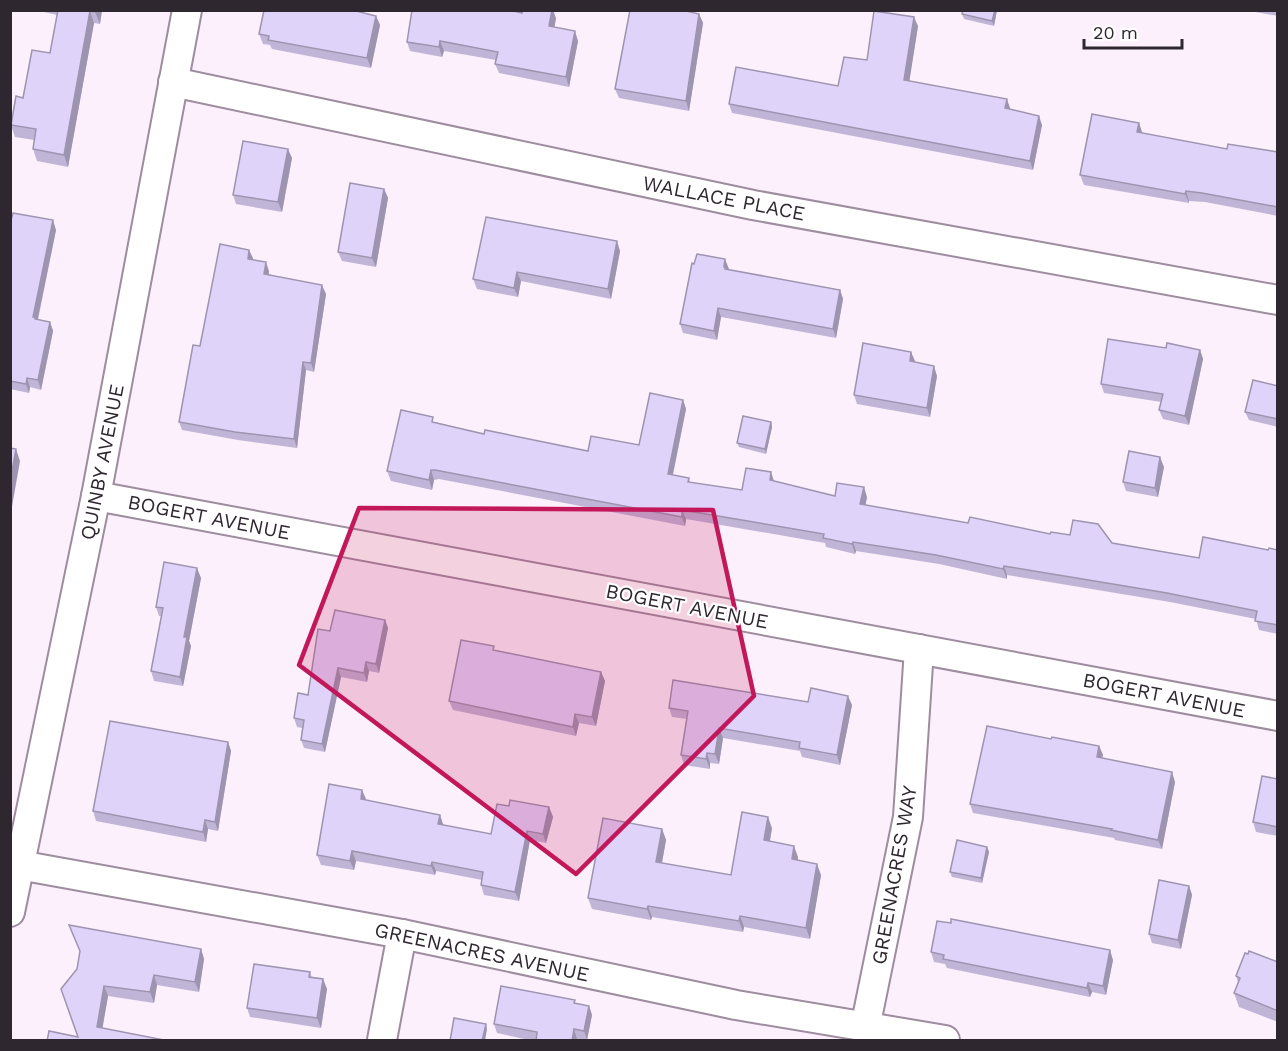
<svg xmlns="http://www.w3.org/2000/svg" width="1288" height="1051" font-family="'Work Sans',sans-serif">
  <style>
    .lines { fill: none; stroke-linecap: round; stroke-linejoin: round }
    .street-casing { stroke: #9e8c9f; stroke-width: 32 }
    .street { stroke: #fff; stroke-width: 28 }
    .wall { fill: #c1b5d7 }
    .shaded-wall { fill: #9d94af }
    .building { fill: #e0d3fa; stroke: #9d94af; stroke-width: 1.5 }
    .marked { fill: #c2185b; fill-opacity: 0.2; stroke: #c2185b; stroke-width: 4.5; stroke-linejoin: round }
    .labels { text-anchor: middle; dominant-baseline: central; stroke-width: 4.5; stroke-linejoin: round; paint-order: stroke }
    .street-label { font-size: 20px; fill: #2e272f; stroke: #fff }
  </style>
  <rect width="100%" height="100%" fill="#fcf0fd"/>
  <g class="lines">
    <defs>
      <g id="street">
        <path d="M 173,82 L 753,205 L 1278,300"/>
        <path d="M 96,496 L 1278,716"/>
        <path d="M 19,865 L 402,934 L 736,1005 L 945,1040"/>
        <path d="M 10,912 L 96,496 L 187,10"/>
        <path d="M 865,1028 L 908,817 L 919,649"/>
        <path d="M 382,1040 L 402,934"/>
      </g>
    </defs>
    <use href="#street" class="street-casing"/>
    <use href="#street" class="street"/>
  </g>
  <g class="wall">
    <path d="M 35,10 L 102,10 L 100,24 L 94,23 L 68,167 L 37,161 L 33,149 L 34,140 L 15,137 L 11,125 L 23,98 L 50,53 L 57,15 Z"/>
    <path d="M 963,10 L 997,10 L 994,26 L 964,19 L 962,14 Z"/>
    <path d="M 1244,10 L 1278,10 L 1278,16 Z"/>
    <path d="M 699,14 L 703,23 L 689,111 L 619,98 L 615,89 Z"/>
    <path d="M 376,16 L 380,25 L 371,68 L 272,49 L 270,45 L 263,44 L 259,34 Z"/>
    <path d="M 556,18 L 554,27 L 578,41 L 569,87 L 499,73 L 495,64 L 496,60 L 444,51 L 442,57 L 410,51 L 407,42 Z"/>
    <path d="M 918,26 L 909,81 L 1010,108 L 1010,109 L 1042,125 L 1033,170 L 732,113 L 729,104 L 838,86 L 867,60 Z"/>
    <path d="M 1139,123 L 1142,133 L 1227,149 L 1278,152 L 1278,216 L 1205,202 L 1189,201 L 1189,203 L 1084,185 L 1080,175 Z"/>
    <path d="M 292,158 L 282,212 L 236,204 L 233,195 Z"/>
    <path d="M 384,189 L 388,198 L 376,267 L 342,261 L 338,252 Z"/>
    <path d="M 10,224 L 56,230 L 38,320 L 50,322 L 53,331 L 41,390 L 30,387 L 29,393 L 10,389 Z"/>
    <path d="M 620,251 L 611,299 L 521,281 L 518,297 L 477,289 L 473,279 Z"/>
    <path d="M 253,258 L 252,260 L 269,271 L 269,274 L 326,294 L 314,372 L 306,370 L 297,448 L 238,440 L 182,430 L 179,422 L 200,346 Z"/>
    <path d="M 729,269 L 728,270 L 840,290 L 843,299 L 836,338 L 721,317 L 717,340 L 683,333 L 680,324 Z"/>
    <path d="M 1166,348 L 1200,350 L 1203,359 L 1189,425 L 1163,419 L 1159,410 L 1161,402 L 1104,393 L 1101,384 Z"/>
    <path d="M 911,352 L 914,362 L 937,376 L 930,417 L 857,404 L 854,395 Z"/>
    <path d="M 1278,386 L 1278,427 L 1249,420 L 1245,412 Z"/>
    <path d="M 683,400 L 686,409 L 673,475 L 689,478 L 690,482 L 742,490 L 774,482 L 835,496 L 867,497 L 865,505 L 968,523 L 1112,543 L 1199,558 L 1278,550 L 1278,634 L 1259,630 L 1256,619 L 1170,602 L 1007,575 L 1007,579 L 939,564 L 856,551 L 855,554 L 826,547 L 825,543 L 686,519 L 685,526 L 439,479 L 434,480 L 432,490 L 391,481 L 387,471 L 435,422 L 484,434 L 588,451 L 639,445 Z"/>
    <path d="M 771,422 L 772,427 L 766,454 L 739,447 L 737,443 Z"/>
    <path d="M 1164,467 L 1158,497 L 1126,491 L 1123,482 Z"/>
    <path d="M 201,578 L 189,641 L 191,646 L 183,686 L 154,681 L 151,671 L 161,616 L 159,616 L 156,607 Z"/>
    <path d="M 385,620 L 388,628 L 379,673 L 369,671 L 367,682 L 341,677 L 325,752 L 304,748 L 301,740 L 302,728 L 297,727 L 294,718 L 308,695 Z"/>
    <path d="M 496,650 L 601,672 L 605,681 L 596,726 L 579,723 L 576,736 L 453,710 L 449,701 Z"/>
    <path d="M 808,702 L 852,705 L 840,765 L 802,757 L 800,751 L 723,738 L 719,764 L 710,763 L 710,769 L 684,765 L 681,755 L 687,719 L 672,717 L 669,708 Z"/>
    <path d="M 1051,739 L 1099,746 L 1103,755 L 1102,758 L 1175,782 L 1162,849 L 1115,840 L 1114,838 L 973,813 L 970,804 Z"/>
    <path d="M 228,742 L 231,751 L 218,831 L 208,829 L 206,842 L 96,821 L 93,811 Z"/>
    <path d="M 1278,779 L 1278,836 L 1256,832 L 1253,822 Z"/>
    <path d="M 362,790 L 366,800 L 440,815 L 443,825 L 491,834 L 509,806 L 549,807 L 553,817 L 546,843 L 530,840 L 519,901 L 484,895 L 481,885 L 482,880 L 436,871 L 435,875 L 356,861 L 354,870 L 321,865 L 317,855 Z"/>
    <path d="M 772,828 L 770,841 L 798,857 L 798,860 L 821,875 L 810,939 L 744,927 L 743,932 L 652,917 L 651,920 L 592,909 L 588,898 L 662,829 L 666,840 L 662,863 L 731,875 Z"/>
    <path d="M 987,847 L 989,852 L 982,883 L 952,877 L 950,872 Z"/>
    <path d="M 1189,886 L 1192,895 L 1181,949 L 1152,943 L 1149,934 Z"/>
    <path d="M 69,925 L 201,949 L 204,959 L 199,992 L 157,985 L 154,1003 L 108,996 L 102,1028 L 169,1041 L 47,1041 L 78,1037 L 77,969 L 80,952 Z"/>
    <path d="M 931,952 L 1113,960 L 1106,995 L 1092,992 L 1090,997 L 947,968 L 945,964 L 934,962 Z"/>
    <path d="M 1278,962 L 1278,1022 L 1239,1007 L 1234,993 L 1238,982 L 1236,976 Z"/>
    <path d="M 310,972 L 312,978 L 323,979 L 327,989 L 321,1028 L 250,1017 L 247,1008 Z"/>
    <path d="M 576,1003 L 589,1006 L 592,1015 L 587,1040 L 577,1039 L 577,1041 L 534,1041 L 497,1033 L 494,1024 Z"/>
  </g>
  <g class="shaded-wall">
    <path d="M 96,10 L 102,10 L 100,24 L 95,12 Z"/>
    <path d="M 552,10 L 553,10 L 556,18 L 553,36 L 549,26 Z"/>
    <path d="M 995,10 L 997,10 L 994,26 L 992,21 Z"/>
    <path d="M 90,11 L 94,23 L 68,167 L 64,155 Z"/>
    <path d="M 699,14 L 703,23 L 689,111 L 686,101 Z"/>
    <path d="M 376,16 L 380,25 L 371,68 L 367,58 Z"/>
    <path d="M 914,17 L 918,26 L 908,90 L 904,80 Z"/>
    <path d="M 575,31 L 578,41 L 569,87 L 566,77 Z"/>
    <path d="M 440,41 L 444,51 L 442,57 L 439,47 Z"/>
    <path d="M 1007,99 L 1010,108 L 1008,118 L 1005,108 Z"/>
    <path d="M 1039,116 L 1042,125 L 1033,170 L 1030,161 Z"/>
    <path d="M 1139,123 L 1142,132 L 1141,141 L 1137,132 Z"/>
    <path d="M 288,149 L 292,158 L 282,212 L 278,202 Z"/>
    <path d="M 384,189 L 388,198 L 376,267 L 372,258 Z"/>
    <path d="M 1186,191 L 1189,201 L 1189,203 L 1185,194 Z"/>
    <path d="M 53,220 L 56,230 L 37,322 L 33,317 Z"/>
    <path d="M 617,241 L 620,251 L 611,299 L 608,289 Z"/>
    <path d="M 249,250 L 253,258 L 251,268 L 248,259 Z"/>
    <path d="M 725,259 L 729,269 L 728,273 L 724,267 Z"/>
    <path d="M 266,262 L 269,271 L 267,282 L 264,274 Z"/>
    <path d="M 517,272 L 521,281 L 518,297 L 514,288 Z"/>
    <path d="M 322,285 L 326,294 L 314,372 L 311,363 Z"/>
    <path d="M 840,290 L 843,299 L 836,338 L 833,329 Z"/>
    <path d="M 718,308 L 721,317 L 717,340 L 714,331 Z"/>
    <path d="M 50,322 L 53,331 L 41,390 L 38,380 Z"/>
    <path d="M 1200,350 L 1203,359 L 1189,425 L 1185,416 Z"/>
    <path d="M 911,352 L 915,361 L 913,371 L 910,361 Z"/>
    <path d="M 303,362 L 306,370 L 297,448 L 294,439 Z"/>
    <path d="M 934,366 L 937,376 L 930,417 L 927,408 Z"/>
    <path d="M 27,378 L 30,387 L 29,393 L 26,384 Z"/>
    <path d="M 683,400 L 686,409 L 671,483 L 668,474 Z"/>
    <path d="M 771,422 L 772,427 L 766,454 L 765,449 Z"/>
    <path d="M 16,449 L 20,461 L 10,518 L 10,482 Z"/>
    <path d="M 1160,457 L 1164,467 L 1158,497 L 1155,488 Z"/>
    <path d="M 431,470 L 434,480 L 432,490 L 429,480 Z"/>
    <path d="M 771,472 L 774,481 L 770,480 Z"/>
    <path d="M 864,487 L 867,497 L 864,513 L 860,504 Z"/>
    <path d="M 682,510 L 686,519 L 685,526 L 682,517 Z"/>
    <path d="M 10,542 L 12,547 L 10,556 Z"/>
    <path d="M 853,542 L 856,551 L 855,554 L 852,544 Z"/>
    <path d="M 1004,566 L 1007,575 L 1007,579 L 1003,569 Z"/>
    <path d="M 197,568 L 201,578 L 189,641 L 191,646 L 183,686 L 180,677 L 184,637 Z"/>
    <path d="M 385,620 L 388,628 L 379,673 L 376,664 Z"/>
    <path d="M 366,662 L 369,671 L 367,682 L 364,673 Z"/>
    <path d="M 338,668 L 341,677 L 325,752 L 322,744 Z"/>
    <path d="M 601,672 L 605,681 L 596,726 L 592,717 Z"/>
    <path d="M 848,696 L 852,705 L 840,765 L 837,755 Z"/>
    <path d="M 575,714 L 579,723 L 576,736 L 573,727 Z"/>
    <path d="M 719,728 L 723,738 L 719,764 L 715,754 Z"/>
    <path d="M 228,742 L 231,751 L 218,831 L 215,822 Z"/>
    <path d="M 1099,746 L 1103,755 L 1100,767 L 1097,757 Z"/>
    <path d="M 707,753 L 710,763 L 710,769 L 706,759 Z"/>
    <path d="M 1172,772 L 1175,782 L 1162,849 L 1158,840 Z"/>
    <path d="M 362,790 L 366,799 L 364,809 L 361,799 Z"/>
    <path d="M 549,807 L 553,817 L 546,843 L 543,834 Z"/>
    <path d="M 440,815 L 443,824 L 442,833 L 438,824 Z"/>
    <path d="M 768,817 L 772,828 L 768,851 L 764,840 Z"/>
    <path d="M 205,820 L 208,829 L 206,842 L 203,832 Z"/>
    <path d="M 662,829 L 666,840 L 660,873 L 656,862 Z"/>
    <path d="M 527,831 L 530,840 L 519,901 L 515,892 Z"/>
    <path d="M 794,846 L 798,857 L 796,870 L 792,859 Z"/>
    <path d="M 987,847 L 989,852 L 982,883 L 981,878 Z"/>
    <path d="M 352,851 L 356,861 L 354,870 L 350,861 Z"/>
    <path d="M 432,862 L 436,871 L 435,875 L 431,866 Z"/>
    <path d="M 817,864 L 821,875 L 810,939 L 806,928 Z"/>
    <path d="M 1189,886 L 1192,895 L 1181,949 L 1178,940 Z"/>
    <path d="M 648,906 L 652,917 L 651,920 L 647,909 Z"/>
    <path d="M 740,916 L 744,927 L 743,932 L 739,921 Z"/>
    <path d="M 201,949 L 204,959 L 199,992 L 195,982 Z"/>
    <path d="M 1110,950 L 1113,960 L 1106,995 L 1103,986 Z"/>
    <path d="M 154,975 L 157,985 L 154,1003 L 150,992 Z"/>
    <path d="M 323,979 L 327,989 L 321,1028 L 317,1018 Z"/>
    <path d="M 1088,983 L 1092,992 L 1090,997 L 1087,988 Z"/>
    <path d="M 104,986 L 108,996 L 101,1037 L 97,1027 Z"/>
    <path d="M 589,1006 L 592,1015 L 587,1040 L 584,1031 Z"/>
    <path d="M 486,1024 L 487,1029 L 485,1041 L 482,1041 Z"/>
    <path d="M 574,1029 L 577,1039 L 577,1041 L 572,1041 Z"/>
  </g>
  <g class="building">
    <path d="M 58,10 L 96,10 L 95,12 L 90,11 L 64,155 L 33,149 L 36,129 L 11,125 L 16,96 L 23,98 L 32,50 L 50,53 Z"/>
    <path d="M 264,10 L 352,10 L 376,16 L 367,58 L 268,40 L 269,36 L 259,34 Z"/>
    <path d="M 412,10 L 509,10 L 522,13 L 523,10 L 552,10 L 549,26 L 575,31 L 566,77 L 495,64 L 498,52 L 440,41 L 439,47 L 407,42 Z"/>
    <path d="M 630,10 L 682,10 L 699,14 L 686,101 L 615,89 Z"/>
    <path d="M 963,10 L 995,10 L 992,21 L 962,14 Z"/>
    <path d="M 874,11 L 914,17 L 904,80 L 1007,99 L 1005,108 L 1039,116 L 1030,161 L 729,104 L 736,67 L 838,86 L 844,57 L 867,60 Z"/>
    <path d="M 1092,114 L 1139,123 L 1137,132 L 1227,149 L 1228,144 L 1278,152 L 1278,207 L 1202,193 L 1186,191 L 1185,194 L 1080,175 Z"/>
    <path d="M 243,141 L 288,149 L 278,202 L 233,195 Z"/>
    <path d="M 350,183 L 384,189 L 372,258 L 338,252 Z"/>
    <path d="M 13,213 L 53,220 L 33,317 L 35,317 L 35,319 L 50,322 L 38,380 L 27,378 L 26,384 L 10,381 L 10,224 Z"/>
    <path d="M 486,217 L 617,241 L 608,289 L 517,272 L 514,288 L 473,279 Z"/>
    <path d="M 220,244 L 249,250 L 248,259 L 266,262 L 264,274 L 322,285 L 311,363 L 303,362 L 294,439 L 235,432 L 179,422 L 193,345 L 200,346 Z"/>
    <path d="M 697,254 L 725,259 L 724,267 L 726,267 L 725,269 L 840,290 L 833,329 L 718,308 L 714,331 L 680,324 L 692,263 L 694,264 Z"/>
    <path d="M 1108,339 L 1166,348 L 1167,343 L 1200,350 L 1185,416 L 1159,410 L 1163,394 L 1101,384 Z"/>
    <path d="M 863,343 L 911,352 L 910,361 L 934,366 L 927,408 L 854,395 Z"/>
    <path d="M 1253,380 L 1278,386 L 1278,419 L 1245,412 Z"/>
    <path d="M 650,393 L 683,400 L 668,474 L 689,478 L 688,482 L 742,490 L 746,468 L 771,472 L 770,480 L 835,496 L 837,483 L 864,487 L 860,504 L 968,523 L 970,517 L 1050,534 L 1051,532 L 1070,535 L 1073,520 L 1098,524 L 1112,543 L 1199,558 L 1203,537 L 1268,550 L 1269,548 L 1278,550 L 1278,625 L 1255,621 L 1257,611 L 1167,593 L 1004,566 L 1003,569 L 936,555 L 853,542 L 852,544 L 823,538 L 824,534 L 682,510 L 682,517 L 435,470 L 431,470 L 429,480 L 387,471 L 401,410 L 433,417 L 432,422 L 484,434 L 485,430 L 588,451 L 591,436 L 639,445 Z"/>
    <path d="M 743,416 L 771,422 L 765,449 L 737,443 Z"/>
    <path d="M 10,448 L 16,449 L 10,482 Z"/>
    <path d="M 1129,451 L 1160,457 L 1155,488 L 1123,482 Z"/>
    <path d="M 164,562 L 197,568 L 184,637 L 187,637 L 180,677 L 151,671 L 163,608 L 156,607 Z"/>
    <path d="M 335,610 L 385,620 L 376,664 L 366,662 L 364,673 L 338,668 L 322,744 L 301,740 L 304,720 L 294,718 L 298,693 L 308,695 L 318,629 L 330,631 Z"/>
    <path d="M 461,640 L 494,646 L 493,650 L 601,672 L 592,717 L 575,714 L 573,727 L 449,701 Z"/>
    <path d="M 673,680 L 808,702 L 811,688 L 848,696 L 837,755 L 799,748 L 800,742 L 719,728 L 715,754 L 707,753 L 706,759 L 681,755 L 688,711 L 669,708 Z"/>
    <path d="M 110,721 L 228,742 L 215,822 L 205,820 L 203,832 L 93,811 Z"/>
    <path d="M 987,726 L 1051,739 L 1052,737 L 1099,746 L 1097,757 L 1172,772 L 1158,840 L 1111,830 L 1112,829 L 970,804 Z"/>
    <path d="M 1262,776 L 1278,779 L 1278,827 L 1253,822 Z"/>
    <path d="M 329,784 L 362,790 L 361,799 L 440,815 L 438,824 L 491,834 L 497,804 L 509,806 L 510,800 L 549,807 L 543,834 L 527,831 L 515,892 L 481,885 L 483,872 L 432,862 L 431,866 L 352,851 L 350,861 L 317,855 Z"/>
    <path d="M 742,812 L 768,817 L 764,840 L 794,846 L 792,859 L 817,864 L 806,928 L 740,916 L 739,921 L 648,906 L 647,909 L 588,898 L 603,818 L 662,829 L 656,862 L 731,875 Z"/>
    <path d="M 957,840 L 987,847 L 981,878 L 950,872 Z"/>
    <path d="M 1159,880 L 1189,886 L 1178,940 L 1149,934 Z"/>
    <path d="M 951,919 L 1110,950 L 1103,986 L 1088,983 L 1087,988 L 943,959 L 944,955 L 931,952 L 937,921 L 951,923 Z"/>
    <path d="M 69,925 L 201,949 L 195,982 L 154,975 L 150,992 L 104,986 L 97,1027 L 169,1041 L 47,1041 L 49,1031 L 78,1037 L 61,989 L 77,969 L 80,951 Z"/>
    <path d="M 1249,951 L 1278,962 L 1278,1011 L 1234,993 L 1240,978 L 1236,976 L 1245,953 L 1248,954 Z"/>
    <path d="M 254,964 L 310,972 L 309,977 L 323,979 L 317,1018 L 247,1008 Z"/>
    <path d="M 501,986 L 575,1000 L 574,1003 L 589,1006 L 584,1031 L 574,1029 L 572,1041 L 536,1041 L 537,1032 L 494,1024 Z"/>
    <path d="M 454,1018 L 486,1024 L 482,1041 L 450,1041 Z"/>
  </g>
  <path class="marked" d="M 359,508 L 713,510 L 754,696 L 576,874 L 299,665 Z"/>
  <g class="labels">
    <g class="street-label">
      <text transform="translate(724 198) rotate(11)">WALLACE PLACE</text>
      <text transform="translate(102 462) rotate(-79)">QUINBY AVENUE</text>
      <text transform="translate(209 517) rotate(11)">BOGERT AVENUE</text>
      <text transform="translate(687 606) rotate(11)">BOGERT AVENUE</text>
      <text transform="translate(1164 695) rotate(11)">BOGERT AVENUE</text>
      <text transform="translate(894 875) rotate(-80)">GREENACRES WAY</text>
      <text transform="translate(482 952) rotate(12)">GREENACRES AVENUE</text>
    </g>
  </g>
  <rect width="1288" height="1051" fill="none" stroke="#2e272f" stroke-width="24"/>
  <path d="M1084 39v9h98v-9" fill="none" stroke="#2e272f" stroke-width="3"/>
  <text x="1093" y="39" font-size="18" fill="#2e272f" stroke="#ffffff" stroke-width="4.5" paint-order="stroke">20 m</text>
</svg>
